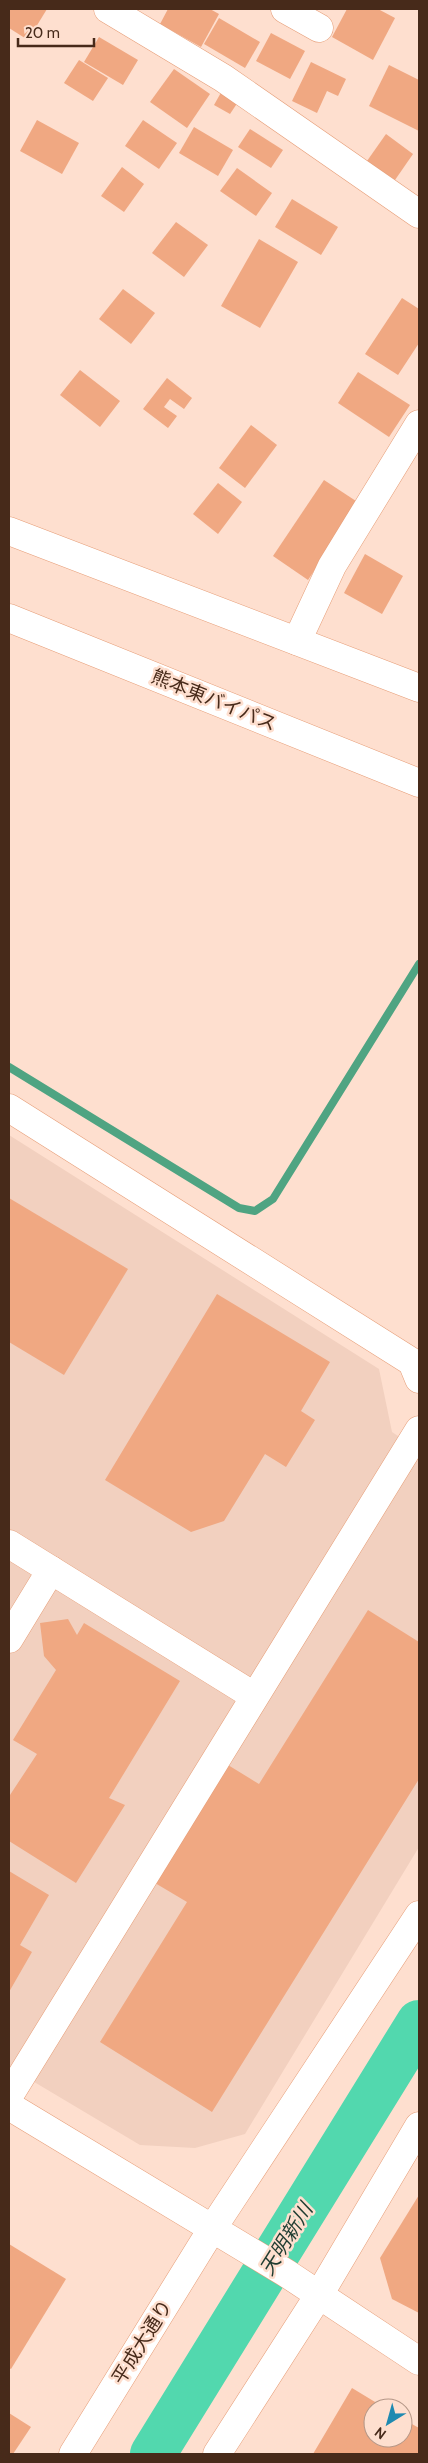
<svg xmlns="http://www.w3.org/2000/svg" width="428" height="2463" font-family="Cabin,'Noto Sans JP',sans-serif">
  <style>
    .built { fill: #f2d0bf }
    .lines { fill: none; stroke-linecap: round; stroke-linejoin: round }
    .stream { stroke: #4fa482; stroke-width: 8 }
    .river { stroke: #52d8ae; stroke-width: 46 }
    .building { fill: #f0a882 }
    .street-casing { stroke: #e69d77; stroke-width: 29 }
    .secondary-casing { stroke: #e69d77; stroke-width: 29 }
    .highway-casing { stroke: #e69d77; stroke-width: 29 }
    .street { stroke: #fff; stroke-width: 28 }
    .secondary { stroke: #fff; stroke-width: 28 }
    .highway { stroke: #fff; stroke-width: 28 }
    .labels { text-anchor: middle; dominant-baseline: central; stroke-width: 5; stroke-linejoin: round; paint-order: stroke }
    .street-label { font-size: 19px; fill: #472a1a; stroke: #fedfcf }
    .water-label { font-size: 20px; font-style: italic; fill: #1f3c31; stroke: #fedfcf }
  </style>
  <rect width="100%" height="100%" fill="#fedfcf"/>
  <path class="built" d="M 9,1135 L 379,1369 L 392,1432 L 419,1450 L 419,1847 L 245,2134 L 195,2148 L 140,2145 L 9,2067 Z"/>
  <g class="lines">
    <path class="stream" d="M 9,1067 L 239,1208 L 255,1211 L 273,1199 L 419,964"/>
    <path class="river" d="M 153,2454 L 419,2023"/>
  </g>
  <g class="building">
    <path d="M 9,9 L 47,9 L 28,40 L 9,28 Z"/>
    <path d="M 168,9 L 210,9 L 219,14 L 201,47 L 160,24 Z"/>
    <path d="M 347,9 L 378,9 L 395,18 L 373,60 L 332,37 Z"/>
    <path d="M 219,18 L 260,42 L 245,68 L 204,44 Z"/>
    <path d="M 271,33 L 305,51 L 290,79 L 256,61 Z"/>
    <path d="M 99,37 L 138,60 L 123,85 L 84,62 Z"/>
    <path d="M 79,60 L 108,78 L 93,101 L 64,83 Z"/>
    <path d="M 311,62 L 346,79 L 338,96 L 327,91 L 317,113 L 292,101 Z"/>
    <path d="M 389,65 L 419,80 L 419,131 L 369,106 Z"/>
    <path d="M 174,69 L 210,94 L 187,128 L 150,102 Z"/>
    <path d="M 223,89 L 240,99 L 230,114 L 214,105 Z"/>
    <path d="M 37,120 L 79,143 L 62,174 L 20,151 Z"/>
    <path d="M 143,120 L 177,143 L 159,169 L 125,146 Z"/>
    <path d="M 194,127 L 233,150 L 218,176 L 179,153 Z"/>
    <path d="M 250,129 L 283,150 L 271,168 L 238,147 Z"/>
    <path d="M 386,134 L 413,154 L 395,180 L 367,161 Z"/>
    <path d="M 122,167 L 144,184 L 124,212 L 101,196 Z"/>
    <path d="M 237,168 L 272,193 L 256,216 L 220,191 Z"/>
    <path d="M 292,199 L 338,227 L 321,255 L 275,227 Z"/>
    <path d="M 176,222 L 208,245 L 184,277 L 152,253 Z"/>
    <path d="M 259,239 L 298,262 L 260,328 L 221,306 Z"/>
    <path d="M 123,289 L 155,313 L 131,344 L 99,319 Z"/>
    <path d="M 402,298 L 419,309 L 419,343 L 398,375 L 365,354 Z"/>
    <path d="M 80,370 L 120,401 L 100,427 L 60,395 Z"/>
    <path d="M 358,372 L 410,405 L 389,437 L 338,403 Z"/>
    <path d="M 167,378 L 192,398 L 184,409 L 170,399 L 164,407 L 177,416 L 168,428 L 143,409 Z"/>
    <path d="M 251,425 L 277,445 L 245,488 L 219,468 Z"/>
    <path d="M 324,480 L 359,503 L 308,580 L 273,556 Z"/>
    <path d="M 218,483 L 242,502 L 218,534 L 193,514 Z"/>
    <path d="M 365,554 L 403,576 L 382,614 L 344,593 Z"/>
    <path d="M 9,1198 L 128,1269 L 64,1375 L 9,1342 Z"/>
    <path d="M 217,1294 L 330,1362 L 301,1411 L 315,1420 L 286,1467 L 265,1454 L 224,1521 L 191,1532 L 105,1480 Z"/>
    <path d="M 368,1610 L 419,1642 L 419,1779 L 212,2112 L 100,2042 L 187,1902 L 155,1883 L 228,1765 L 259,1784 Z"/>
    <path d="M 68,1619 L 77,1635 L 84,1623 L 180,1681 L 109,1798 L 125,1805 L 76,1883 L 9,1841 L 9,1794 L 10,1795 L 37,1754 L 13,1740 L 56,1670 L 44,1656 L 40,1623 Z"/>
    <path d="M 9,1871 L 49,1895 L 20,1945 L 32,1952 L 9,1992 Z"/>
    <path d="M 419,2195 L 419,2313 L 392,2299 L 380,2258 Z"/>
    <path d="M 9,2244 L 66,2279 L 11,2369 L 9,2368 Z"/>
    <path d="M 352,2388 L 385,2408 L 373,2408 L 373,2438 L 403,2438 L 403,2419 L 419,2428 L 419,2454 L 313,2454 Z"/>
    <path d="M 9,2413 L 31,2427 L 13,2454 L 9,2454 Z"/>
  </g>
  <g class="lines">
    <defs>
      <g id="street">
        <path d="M 108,9 L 223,78 L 419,214"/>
        <path d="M 285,9 L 319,28"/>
        <path d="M 297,641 L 332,566 L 419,424"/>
        <path d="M 9,1544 L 254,1696"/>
      </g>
      <g id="secondary">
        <path d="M 9,1108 L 412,1362 L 419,1379"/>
        <path d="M 9,1639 L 51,1570"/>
        <path d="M 9,2096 L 419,1430"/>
        <path d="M 9,2106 L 286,2273 L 419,2361"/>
        <path d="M 73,2454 L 212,2229 L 419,1915"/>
        <path d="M 217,2454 L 319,2295 L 419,2126"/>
      </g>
      <g id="highway">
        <path d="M 9,531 L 419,688"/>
        <path d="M 9,618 L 419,783"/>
      </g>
    </defs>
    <use href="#street" class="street-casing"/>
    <use href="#secondary" class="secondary-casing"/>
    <use href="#highway" class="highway-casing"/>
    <use href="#street" class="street"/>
    <use href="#secondary" class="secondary"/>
    <use href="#highway" class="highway"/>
  </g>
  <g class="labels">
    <g class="street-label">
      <text transform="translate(214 700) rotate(22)">熊本東バイパス</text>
      <text transform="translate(142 2342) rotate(-58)">平成大通り</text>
    </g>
    <g class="water-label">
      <text transform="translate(286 2239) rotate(-58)">天明新川</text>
    </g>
  </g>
  <rect width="428" height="2463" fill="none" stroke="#472a1a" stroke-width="20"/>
  <g transform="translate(388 2423) rotate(217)"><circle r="24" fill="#fedfcf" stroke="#b59787"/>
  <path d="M0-4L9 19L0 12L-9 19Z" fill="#1f8ab1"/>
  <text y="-8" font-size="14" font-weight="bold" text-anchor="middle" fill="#472a1a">N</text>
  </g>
  <path d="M18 38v8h76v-8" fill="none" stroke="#472a1a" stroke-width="2.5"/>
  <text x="25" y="38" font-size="15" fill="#472a1a" stroke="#fedfcf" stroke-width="4" paint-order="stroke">20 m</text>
</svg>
